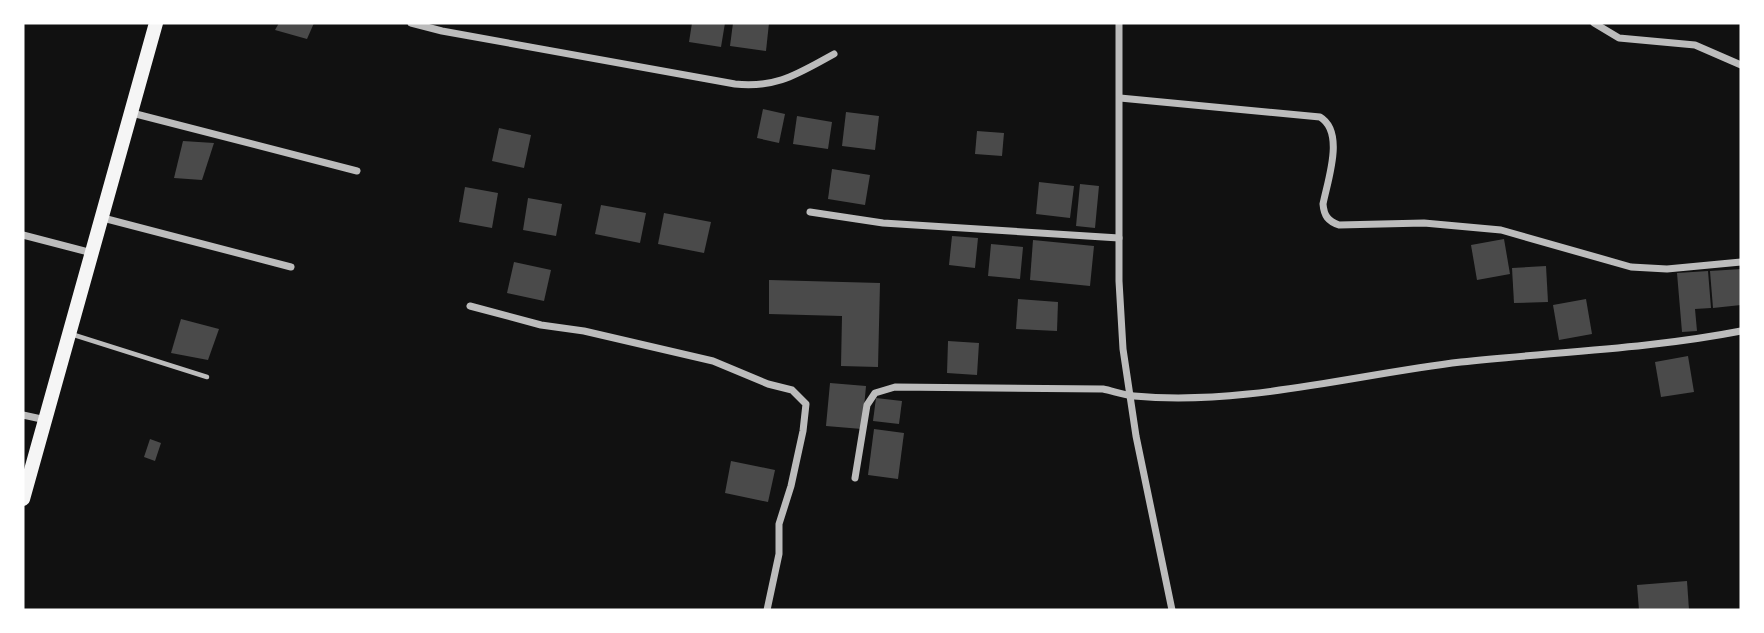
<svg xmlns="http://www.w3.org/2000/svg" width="1764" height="633" font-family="Poppins,sans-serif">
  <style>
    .building { fill: #4a4a4a }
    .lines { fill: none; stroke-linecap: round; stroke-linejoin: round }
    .service { stroke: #bcbcbc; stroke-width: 4.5 }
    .minor { stroke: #bcbcbc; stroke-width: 7 }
    .primary { stroke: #f5f5f5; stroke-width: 14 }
  </style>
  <rect width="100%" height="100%" fill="#111"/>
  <g class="building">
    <path d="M 279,23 L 314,23 L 307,39 L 275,30 Z"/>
    <path d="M 692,23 L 725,23 L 721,47 L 689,42 Z"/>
    <path d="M 733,23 L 769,23 L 766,51 L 730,46 Z"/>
    <path d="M 763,109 L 785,114 L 779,143 L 757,138 Z"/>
    <path d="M 846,112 L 879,116 L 875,150 L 842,146 Z"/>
    <path d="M 797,116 L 832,122 L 828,149 L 793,144 Z"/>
    <path d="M 499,128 L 531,135 L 524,168 L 492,161 Z"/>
    <path d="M 977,131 L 1004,133 L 1002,156 L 975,154 Z"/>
    <path d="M 183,141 L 214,143 L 202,180 L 174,178 Z"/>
    <path d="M 832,169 L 870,175 L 865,205 L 828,199 Z"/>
    <path d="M 1039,182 L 1074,186 L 1070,218 L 1036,214 Z"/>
    <path d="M 1080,184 L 1099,186 L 1095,228 L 1076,226 Z"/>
    <path d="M 465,187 L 498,193 L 492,228 L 459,222 Z"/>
    <path d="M 528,198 L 562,204 L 556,236 L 523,230 Z"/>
    <path d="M 601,205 L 646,213 L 640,243 L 595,234 Z"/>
    <path d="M 664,213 L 711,222 L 704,253 L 658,244 Z"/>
    <path d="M 952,236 L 978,238 L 975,268 L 949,265 Z"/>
    <path d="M 1504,239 L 1510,274 L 1477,280 L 1471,245 Z"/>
    <path d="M 1033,240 L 1094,246 L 1090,286 L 1030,280 Z"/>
    <path d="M 991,244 L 1023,247 L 1020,279 L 988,276 Z"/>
    <path d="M 514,262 L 551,270 L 544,301 L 507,293 Z"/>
    <path d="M 1546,266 L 1548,302 L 1514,303 L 1512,268 Z"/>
    <path d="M 1741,269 L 1741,305 L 1713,308 L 1710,271 Z"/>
    <path d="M 1708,271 L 1711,308 L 1695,309 L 1697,331 L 1682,332 L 1677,273 Z"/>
    <path d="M 769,280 L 880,283 L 878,367 L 841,366 L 842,316 L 769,314 Z"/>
    <path d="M 1018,299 L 1058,302 L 1057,331 L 1016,329 Z"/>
    <path d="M 1586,299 L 1592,334 L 1559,340 L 1553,305 Z"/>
    <path d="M 181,319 L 219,329 L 208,360 L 171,353 Z"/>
    <path d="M 948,341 L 979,343 L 977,375 L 947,373 Z"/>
    <path d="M 1688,356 L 1694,392 L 1661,397 L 1655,362 Z"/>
    <path d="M 830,383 L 866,386 L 862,429 L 826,426 Z"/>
    <path d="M 876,398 L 902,401 L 899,424 L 873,421 Z"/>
    <path d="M 874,429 L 904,433 L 898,479 L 868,475 Z"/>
    <path d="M 150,439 L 161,443 L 155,461 L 144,457 Z"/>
    <path d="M 731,461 L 775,470 L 768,502 L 725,493 Z"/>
    <path d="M 1687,581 L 1689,610 L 1639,610 L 1637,585 Z"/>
  </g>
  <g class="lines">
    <path class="service" d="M 71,334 L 207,377"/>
    <g class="minor">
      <path d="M 411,23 L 442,31 L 735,84 C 778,88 797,74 834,54"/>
      <path d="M 1119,23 L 1119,281 L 1123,349 L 1136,436 L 1172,610"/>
      <path d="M 1594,23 L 1619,38 L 1695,45 L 1741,65"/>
      <path d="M 1120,98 L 1320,117 C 1345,132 1328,179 1323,204 C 1324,216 1328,221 1339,225 L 1424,223 L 1501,230 L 1631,267 L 1667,269 L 1741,262"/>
      <path d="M 132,113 L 357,171"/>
      <path d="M 810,212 L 883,223 L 1119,238"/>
      <path d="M 103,218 L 291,267"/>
      <path d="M 23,235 L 92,253"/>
      <path d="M 470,306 L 541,325 L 584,331 L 713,361 L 768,384 L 792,390 L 806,404 L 803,431 L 791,486 L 779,524 L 779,554 L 767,610"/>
      <path d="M 23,415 L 46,420"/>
      <path d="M 855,478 L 867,405 L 875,393 L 895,387 L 1103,389 C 1113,391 1123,395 1134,396 C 1244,406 1352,375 1461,362 C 1554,352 1649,349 1741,331"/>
    </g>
    <path class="primary" d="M 23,499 L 156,23"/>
  </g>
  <rect width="1764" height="633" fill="none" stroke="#ffffff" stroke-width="49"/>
</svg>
